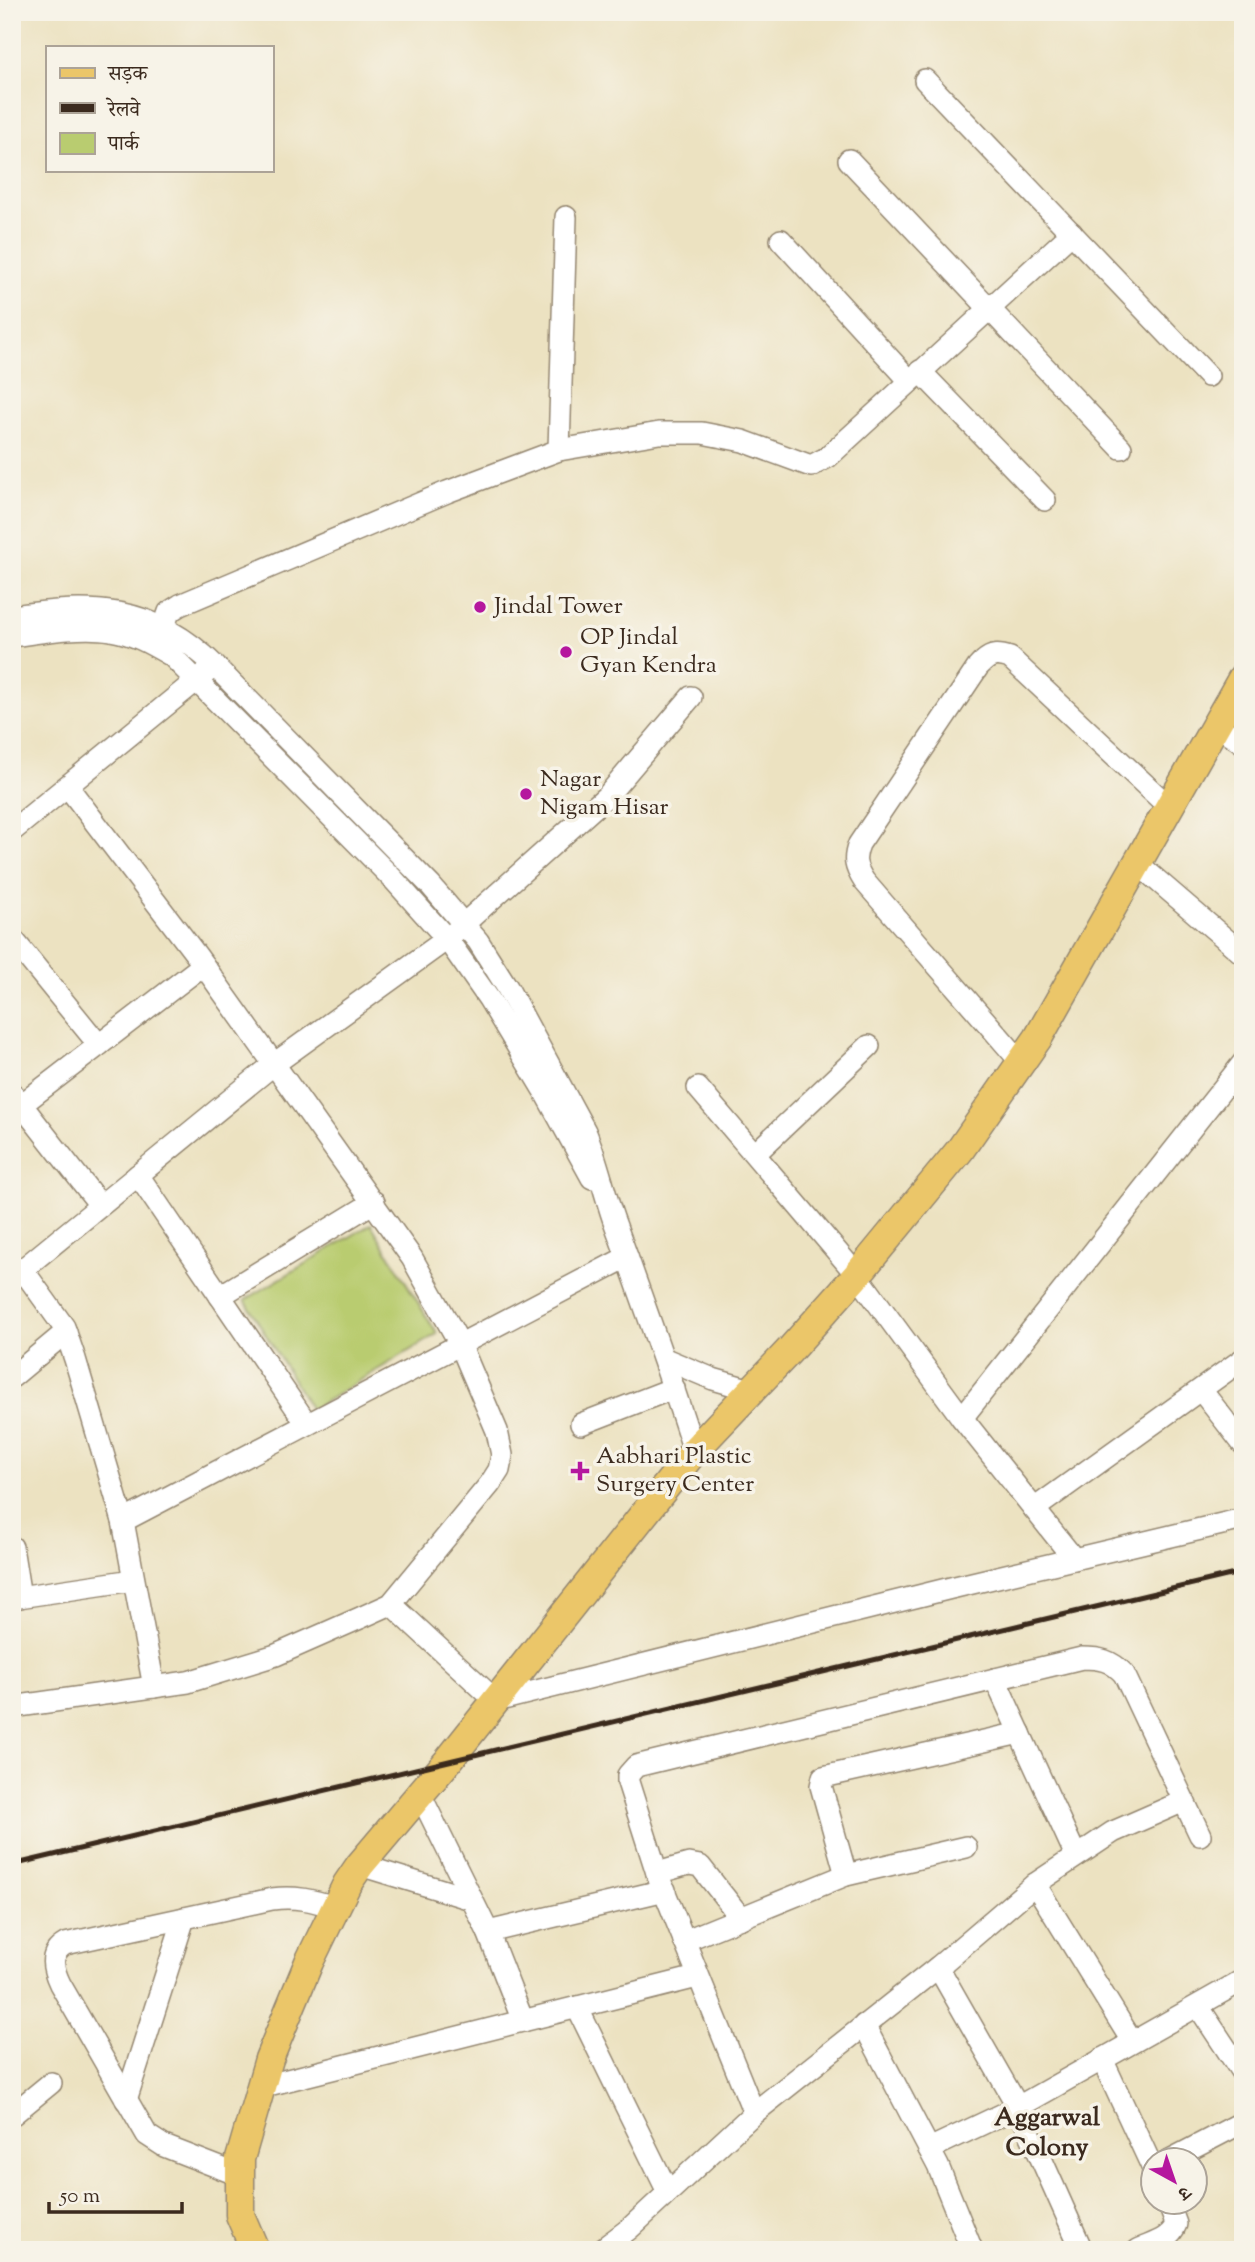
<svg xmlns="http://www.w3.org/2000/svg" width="1255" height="2262" font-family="'Sorts Mill Goudy','Noto Serif Devanagari',serif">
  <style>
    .green { fill: #b9cc70; stroke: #7a7b47; stroke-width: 2 }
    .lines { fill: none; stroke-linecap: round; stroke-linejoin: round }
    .minor-casing { stroke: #948670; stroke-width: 24 }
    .major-casing { stroke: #948670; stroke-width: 31 }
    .minor { stroke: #fff; stroke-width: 21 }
    .major { stroke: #ebc669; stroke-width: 28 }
    .rail { stroke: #3b2a1e; stroke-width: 5 }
    .poi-dot { fill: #b5179e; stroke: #f7f3e8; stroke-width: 2.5 }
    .labels { text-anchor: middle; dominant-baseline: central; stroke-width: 7; stroke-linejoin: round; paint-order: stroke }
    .poi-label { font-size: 24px; fill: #3b2a1e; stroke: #f7f3e8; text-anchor: start }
    .neighbourhood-label { font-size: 26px; font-weight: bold; fill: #3b2a1e; stroke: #f7f3e8 }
  </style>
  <rect width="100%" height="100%" fill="#f7f3e8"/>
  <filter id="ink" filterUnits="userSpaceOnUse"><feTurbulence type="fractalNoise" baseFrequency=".0143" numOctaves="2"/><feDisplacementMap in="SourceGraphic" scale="14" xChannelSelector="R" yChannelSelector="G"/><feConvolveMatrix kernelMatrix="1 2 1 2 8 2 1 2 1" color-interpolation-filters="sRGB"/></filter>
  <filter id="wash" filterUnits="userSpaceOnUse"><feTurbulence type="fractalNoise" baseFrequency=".00686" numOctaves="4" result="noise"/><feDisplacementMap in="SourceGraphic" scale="28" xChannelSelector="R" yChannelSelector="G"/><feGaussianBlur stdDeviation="1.57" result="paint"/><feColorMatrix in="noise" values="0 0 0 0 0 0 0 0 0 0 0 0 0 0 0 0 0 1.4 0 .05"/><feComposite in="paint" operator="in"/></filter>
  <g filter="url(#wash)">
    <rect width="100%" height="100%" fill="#ece2c1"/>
    <path class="green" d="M 371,1224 L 437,1334 L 311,1410 L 245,1300 Z"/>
  </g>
  <g filter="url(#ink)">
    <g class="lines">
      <defs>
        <g id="minor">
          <path d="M 925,80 L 1208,376"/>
          <path d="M 849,160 L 1121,448"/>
          <path d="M 781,240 L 910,381"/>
          <path d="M 920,371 L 1045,500"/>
          <path d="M 559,450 L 566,217"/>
          <path d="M 12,616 C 93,604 154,605 215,666 L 431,886 L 478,941 L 507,987 L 585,1131 C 597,1159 603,1189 613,1218 C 641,1295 669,1372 694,1451"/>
          <path d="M 12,636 C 41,632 82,625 111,630 C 133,633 153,645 172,656 L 394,880 L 447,939 L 489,999 L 543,1089 L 592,1178"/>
          <path d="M 157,647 L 169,612 L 180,605 L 447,492 L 559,450 L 659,433 L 702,433 L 743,441 L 811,466 L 828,457 L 1072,233"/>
          <path d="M 1216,725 L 1243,743"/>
          <path d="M 12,831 L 208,671"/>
          <path d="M 1137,863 L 1243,954"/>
          <path d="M 12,938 L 99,1045"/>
          <path d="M 1021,1062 L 864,881 C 855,867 853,859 859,844 L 978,667 C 989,655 995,653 1010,658 L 1169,807"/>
          <path d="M 698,1088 L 857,1275 L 962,1418 L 1074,1559"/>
          <path d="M 13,1094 L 100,1205"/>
          <path d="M 21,1105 L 203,965"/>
          <path d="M 755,1154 L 869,1046"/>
          <path d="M 138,1175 L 307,1424"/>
          <path d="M 23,1270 L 64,1327 L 75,1359 L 123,1521 L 154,1687"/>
          <path d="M 12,1278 L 274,1064 L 447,939 L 608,795 L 691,697"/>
          <path d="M 220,1296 L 374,1202"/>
          <path d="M 665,1359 L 713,1379 L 751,1390"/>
          <path d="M 12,1377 L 66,1332"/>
          <path d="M 1201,1390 L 1243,1444"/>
          <path d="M 962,1418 L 1243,1063"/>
          <path d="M 581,1424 L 674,1388"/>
          <path d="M 1034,1509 L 1243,1359"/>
          <path d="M 123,1521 L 627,1257"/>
          <path d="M 12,1547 L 20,1597"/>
          <path d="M 12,1598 L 133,1580"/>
          <path d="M 391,1604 L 496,1701 L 951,1588 L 1243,1519"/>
          <path d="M 995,1679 L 1076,1856"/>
          <path d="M 12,1707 L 188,1682 L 276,1655 L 360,1618 L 391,1604 L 490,1484 L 499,1470 L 502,1455 L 497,1431 L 460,1344 L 412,1258 L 197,956 L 68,787"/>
          <path d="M 420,1794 L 488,1932 L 523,2021"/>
          <path d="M 360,1865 L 471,1899"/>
          <path d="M 657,1873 L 689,1864 L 700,1866 L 741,1918"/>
          <path d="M 846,1875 L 821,1786 L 823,1777 L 1020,1733"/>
          <path d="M 1035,1884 L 1132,2041"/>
          <path d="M 488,1932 L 665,1890"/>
          <path d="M 684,1941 L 846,1875 L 966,1847"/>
          <path d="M 938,1967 L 1018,2107 L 1082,2250"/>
          <path d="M 1198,2006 L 1243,2074"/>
          <path d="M 577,2007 L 668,2192"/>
          <path d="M 864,2025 L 938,2166 L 972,2250"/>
          <path d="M 1102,2059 L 1154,2171"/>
          <path d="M 260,2087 L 697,1977"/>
          <path d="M 126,2100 L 184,1918"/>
          <path d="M 754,2113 L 657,1873 L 628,1782 L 628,1775 L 636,1766 L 1082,1658 C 1100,1658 1111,1660 1124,1674 L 1200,1835"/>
          <path d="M 12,2115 L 51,2083"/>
          <path d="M 929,2149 L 1018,2107 L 1243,1980"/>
          <path d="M 1170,2160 L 1243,2122"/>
          <path d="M 241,2176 L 164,2146 L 147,2135 L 60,1984 C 53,1969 48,1954 65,1944 L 272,1899 C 295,1896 312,1900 335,1907"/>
          <path d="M 601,2250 L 629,2229 L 754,2113 L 938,1967 L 1035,1884 L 1113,1832 L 1184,1801"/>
          <path d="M 1138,2250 C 1153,2243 1170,2240 1176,2224 L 1168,2202"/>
        </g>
        <path id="major" d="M 255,2250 L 240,2215 L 240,2159 L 269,2059 L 309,1962 L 347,1884 L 360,1865 L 448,1761 L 694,1451 L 790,1350 L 857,1275 L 960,1150 L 1038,1038 L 1243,677"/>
      </defs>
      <use href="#minor" class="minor-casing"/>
      <use href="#major" class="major-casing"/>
      <use href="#minor" class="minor"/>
      <use href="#major" class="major"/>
      <path class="rail" d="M 12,1865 L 1243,1572"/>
    </g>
  </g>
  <g class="poi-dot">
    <circle cx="480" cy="607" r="7"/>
    <circle cx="566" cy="652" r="7"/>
    <circle cx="526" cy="794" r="7"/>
    <path d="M576.5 1460.5h7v7h7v7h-7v7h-7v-7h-7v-7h7z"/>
  </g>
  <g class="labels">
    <g class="poi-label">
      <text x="494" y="607">Jindal Tower</text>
      <text x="580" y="638">OP Jindal<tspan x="580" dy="28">Gyan Kendra</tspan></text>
      <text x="540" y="780">Nagar<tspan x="540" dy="28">Nigam Hisar</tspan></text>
      <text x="596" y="1457">Aabhari Plastic<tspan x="596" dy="28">Surgery Center</tspan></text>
    </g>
    <g class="neighbourhood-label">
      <text x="1047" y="2118">Aggarwal<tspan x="1047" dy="30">Colony</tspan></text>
    </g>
  </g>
  <rect width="1255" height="2262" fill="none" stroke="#f7f3e8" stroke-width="42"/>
  <rect x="46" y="46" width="228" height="126" fill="#f7f3e8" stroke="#aca397" stroke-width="2"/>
  <rect x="60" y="68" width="35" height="10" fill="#ebc669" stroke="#aca397" stroke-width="2"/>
  <text x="108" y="80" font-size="21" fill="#3b2a1e">सड़क</text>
  <rect x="60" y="103" width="35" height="10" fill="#3b2a1e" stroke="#aca397" stroke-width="2"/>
  <text x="108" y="116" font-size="21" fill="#3b2a1e">रेलवे</text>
  <rect x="60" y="133" width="35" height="21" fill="#b9cc70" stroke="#aca397" stroke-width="2"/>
  <text x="108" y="150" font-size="21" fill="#3b2a1e">पार्क</text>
  <g transform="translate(1174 2181) rotate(140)"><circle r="33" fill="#f7f3e8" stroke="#aca397" stroke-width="2"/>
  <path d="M0-5L12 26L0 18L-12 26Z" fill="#b5179e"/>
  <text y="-10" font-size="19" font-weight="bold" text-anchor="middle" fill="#3b2a1e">उ</text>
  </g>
  <path d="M49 2202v10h133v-10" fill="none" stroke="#3b2a1e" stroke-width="3.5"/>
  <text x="60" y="2202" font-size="21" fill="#3b2a1e" stroke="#f7f3e8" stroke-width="5" paint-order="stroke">50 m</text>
</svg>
